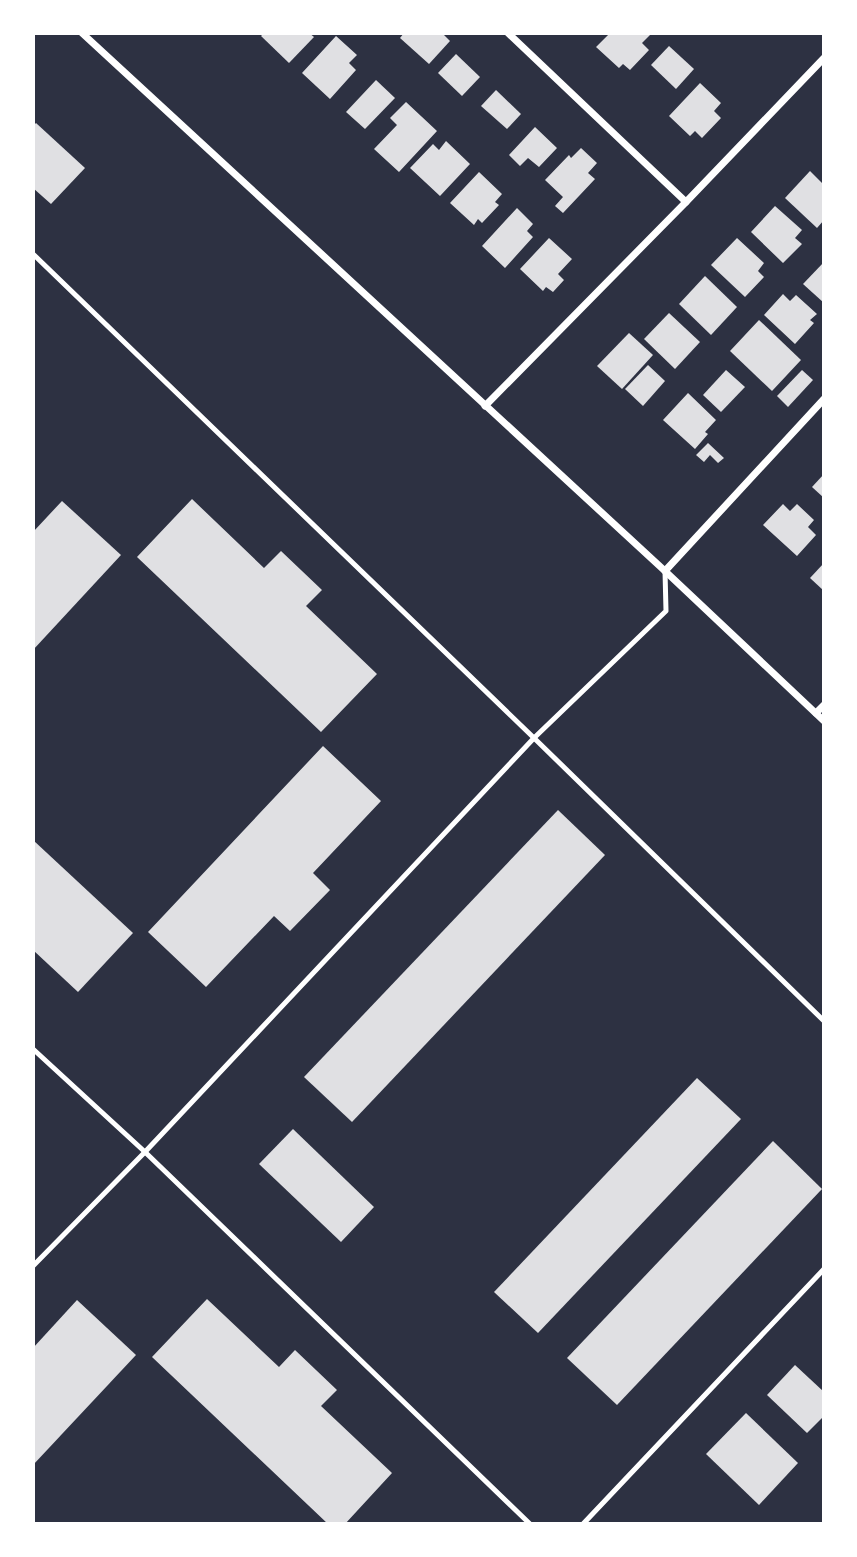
<svg xmlns="http://www.w3.org/2000/svg" width="857" height="1557" font-family="'Noto Sans',sans-serif">
  <style>
    .building { fill: #e0e0e3 }
    .lines { fill: none; stroke-linecap: round; stroke-linejoin: round }
    .service { stroke: #fff; stroke-width: 5 }
    .minor { stroke: #fff; stroke-width: 7 }
  </style>
  <rect width="100%" height="100%" fill="#2d3142"/>
  <g class="building">
    <path d="M 264,33 L 309,33 L 314,37 L 289,63 L 261,36 Z"/>
    <path d="M 404,33 L 442,33 L 450,41 L 429,64 L 400,38 Z"/>
    <path d="M 610,33 L 647,33 L 650,35 L 642,43 L 649,50 L 630,70 L 623,64 L 619,68 L 596,47 Z"/>
    <path d="M 336,36 L 357,55 L 349,63 L 356,70 L 330,99 L 302,73 Z"/>
    <path d="M 669,46 L 694,69 L 676,89 L 651,65 Z"/>
    <path d="M 456,54 L 480,77 L 462,96 L 438,73 Z"/>
    <path d="M 376,80 L 395,98 L 365,129 L 346,112 Z"/>
    <path d="M 700,83 L 721,103 L 714,111 L 721,118 L 702,138 L 695,131 L 690,136 L 669,116 Z"/>
    <path d="M 496,90 L 521,114 L 507,129 L 481,106 Z"/>
    <path d="M 406,102 L 437,131 L 399,172 L 374,149 L 397,125 L 390,118 Z"/>
    <path d="M 36,123 L 85,168 L 51,204 L 33,188 L 33,126 Z"/>
    <path d="M 535,127 L 557,148 L 539,167 L 528,158 L 520,166 L 509,155 Z"/>
    <path d="M 446,141 L 470,164 L 440,196 L 410,168 L 433,144 L 439,150 Z"/>
    <path d="M 581,148 L 597,163 L 588,173 L 595,179 L 563,213 L 555,206 L 563,197 L 545,180 L 569,155 L 571,158 Z"/>
    <path d="M 810,171 L 824,185 L 824,220 L 817,228 L 785,198 Z"/>
    <path d="M 479,172 L 502,194 L 495,202 L 499,205 L 482,223 L 478,219 L 474,225 L 450,203 Z"/>
    <path d="M 775,206 L 802,230 L 795,238 L 802,244 L 783,263 L 751,232 Z"/>
    <path d="M 517,208 L 533,224 L 527,231 L 533,237 L 505,268 L 482,246 Z"/>
    <path d="M 549,238 L 572,259 L 558,274 L 564,280 L 553,292 L 546,287 L 543,291 L 520,269 Z"/>
    <path d="M 737,238 L 764,263 L 758,271 L 764,277 L 745,297 L 711,265 Z"/>
    <path d="M 824,262 L 824,303 L 803,284 Z"/>
    <path d="M 705,276 L 737,307 L 711,335 L 679,304 Z"/>
    <path d="M 783,294 L 790,301 L 796,295 L 817,314 L 810,320 L 814,323 L 795,344 L 764,315 Z"/>
    <path d="M 669,313 L 700,342 L 675,369 L 644,339 Z"/>
    <path d="M 759,320 L 801,360 L 772,391 L 730,351 Z"/>
    <path d="M 629,333 L 653,355 L 622,389 L 597,366 Z"/>
    <path d="M 648,365 L 665,381 L 643,406 L 625,389 Z"/>
    <path d="M 726,370 L 745,387 L 721,412 L 703,395 Z"/>
    <path d="M 802,370 L 813,380 L 788,407 L 777,396 Z"/>
    <path d="M 688,393 L 716,420 L 705,432 L 708,434 L 695,449 L 663,420 Z"/>
    <path d="M 708,443 L 724,458 L 718,463 L 710,455 L 704,462 L 696,455 Z"/>
    <path d="M 824,474 L 824,498 L 812,487 Z"/>
    <path d="M 192,499 L 264,568 L 281,551 L 322,590 L 306,606 L 377,674 L 321,732 L 137,557 Z"/>
    <path d="M 62,501 L 121,555 L 33,650 L 33,532 Z"/>
    <path d="M 783,504 L 790,511 L 797,504 L 814,520 L 808,527 L 816,535 L 797,556 L 763,525 Z"/>
    <path d="M 824,563 L 824,591 L 810,578 Z"/>
    <path d="M 323,746 L 381,801 L 313,873 L 330,890 L 290,931 L 274,916 L 206,987 L 148,932 Z"/>
    <path d="M 558,810 L 605,855 L 352,1122 L 304,1077 Z"/>
    <path d="M 33,840 L 133,933 L 78,992 L 33,950 Z"/>
    <path d="M 697,1078 L 741,1119 L 538,1333 L 494,1292 Z"/>
    <path d="M 293,1129 L 374,1207 L 341,1242 L 259,1164 Z"/>
    <path d="M 773,1141 L 822,1189 L 617,1405 L 567,1358 Z"/>
    <path d="M 207,1299 L 279,1367 L 295,1350 L 337,1390 L 321,1406 L 392,1473 L 345,1524 L 328,1524 L 152,1357 Z"/>
    <path d="M 77,1300 L 136,1355 L 33,1465 L 33,1348 Z"/>
    <path d="M 795,1365 L 824,1392 L 824,1416 L 807,1433 L 767,1395 Z"/>
    <path d="M 746,1413 L 798,1463 L 759,1505 L 706,1454 Z"/>
  </g>
  <g class="lines">
    <g class="service">
      <path d="M 33,254 L 534,738 L 824,1021"/>
      <path d="M 33,1049 L 145,1152 L 530,1524"/>
      <path d="M 33,1266 L 145,1152 L 534,738 L 666,611 L 665,571"/>
      <path d="M 583,1524 L 824,1269"/>
    </g>
    <g class="minor">
      <path d="M 82,33 L 665,571 L 824,721"/>
      <path d="M 508,33 L 686,202"/>
      <path d="M 485,406 L 686,202 L 824,58"/>
      <path d="M 665,571 L 824,399"/>
      <path d="M 816,713 L 824,705"/>
    </g>
  </g>
  <rect width="857" height="1557" fill="none" stroke="#ffffff" stroke-width="70"/>
</svg>
